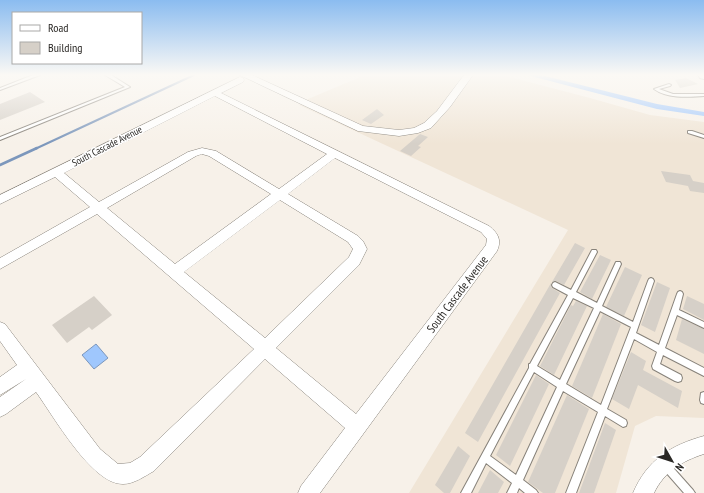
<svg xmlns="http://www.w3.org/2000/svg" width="704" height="493" font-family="'PT Sans Narrow',sans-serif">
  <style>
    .built { fill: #f0e5d6 }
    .water { fill: #9fc7fd; stroke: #7c97bc }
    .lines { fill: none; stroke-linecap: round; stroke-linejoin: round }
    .stream-far1 { stroke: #7c97bc; stroke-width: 2 }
    .stream { stroke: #7c97bc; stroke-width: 2.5 }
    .canal { fill: #9fc7fd; fill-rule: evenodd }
    .building { fill: #d6d0c8 }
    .lane-casing { stroke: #87827a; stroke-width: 2 }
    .street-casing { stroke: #87827a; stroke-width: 1 }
    .secondary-casing { stroke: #87827a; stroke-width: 2 }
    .lane { fill: #fff; fill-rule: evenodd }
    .street { fill: #fff; fill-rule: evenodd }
    .secondary { fill: #fff; fill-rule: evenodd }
    .labels { text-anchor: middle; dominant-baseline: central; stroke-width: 3; stroke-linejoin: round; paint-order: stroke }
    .far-street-label { font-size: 10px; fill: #2a2825; stroke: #fff }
    .street-label { font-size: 12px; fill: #2a2825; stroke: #fff }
  </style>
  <rect width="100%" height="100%" fill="#f7f1e9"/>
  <path class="built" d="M 365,75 L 502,75 L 590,98 L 650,115 L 704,122 L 704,418 L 656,416 L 635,426 L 616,493 L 409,493 L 568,230 L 299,105 L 308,99 Z"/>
  <path class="water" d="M 96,344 L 108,358 L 94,369 L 82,355 Z"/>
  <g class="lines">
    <path class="stream-far1" d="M 35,149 L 194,75"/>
    <path class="stream" d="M 0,165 L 37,148"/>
    <path class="canal" d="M 527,75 L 541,75 L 657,104 L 704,112 L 704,116 L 657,109 Z"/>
  </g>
  <g class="building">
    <path d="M 686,78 L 698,84 L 680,88 L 675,80 Z"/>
    <path d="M 30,92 L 45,102 L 0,120 L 0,104 Z"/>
    <path d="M 377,109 L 384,115 L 371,124 L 362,120 Z"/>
    <path d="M 420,134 L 428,137 L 418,146 L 421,147 L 411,156 L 400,151 Z"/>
    <path d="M 661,171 L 690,175 L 693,181 L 704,183 L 704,193 L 690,191 L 688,186 L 666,182 Z"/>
    <path d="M 575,243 L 585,248 L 564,285 L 556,281 L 552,282 Z"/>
    <path d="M 600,255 L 611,260 L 592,299 L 580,292 Z"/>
    <path d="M 625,267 L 642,275 L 624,316 L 606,307 Z"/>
    <path d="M 657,282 L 670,288 L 655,332 L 641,325 Z"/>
    <path d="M 551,283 L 552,288 L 560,293 L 478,442 L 465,433 Z"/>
    <path d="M 94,296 L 112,315 L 92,330 L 89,327 L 67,343 L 52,325 Z"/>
    <path d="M 687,296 L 704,304 L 704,320 L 683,309 Z"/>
    <path d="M 576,301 L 587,306 L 554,375 L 540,366 L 571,305 L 573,306 Z"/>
    <path d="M 603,314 L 621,324 L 592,398 L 572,386 Z"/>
    <path d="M 682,319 L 704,329 L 704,354 L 676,340 Z"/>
    <path d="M 631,352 L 646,361 L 643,370 L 682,391 L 678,408 L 638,385 L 629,409 L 612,399 Z"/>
    <path d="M 536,375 L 549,384 L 510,466 L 496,455 Z"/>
    <path d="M 567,395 L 589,409 L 555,493 L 543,493 L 528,482 Z"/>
    <path d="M 605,423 L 616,430 L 594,493 L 579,493 Z"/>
    <path d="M 458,446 L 470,456 L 450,493 L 444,493 L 435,485 Z"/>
    <path d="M 490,470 L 504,482 L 498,493 L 478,493 Z"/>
  </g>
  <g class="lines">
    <defs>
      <g id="lane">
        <path d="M 33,75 L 40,75 L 0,90 L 0,88 Z"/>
        <path d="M 105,75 L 111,75 L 130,87 L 0,140 L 0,137 L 125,87 Z"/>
        <path d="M 669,84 L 671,85 L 670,86 L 659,89 L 673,94 L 704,94 L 704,96 C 688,97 668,99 654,89 Z"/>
        <path d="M 688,131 L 692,131 L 704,135 L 704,138 L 688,133 Z"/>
        <path d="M 592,250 L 596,250 L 597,252 L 576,292 L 597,303 L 616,262 L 620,262 L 621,264 L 602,306 L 633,322 L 648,281 L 649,279 L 651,278 L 653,279 L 654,281 L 636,333 L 659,345 L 677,294 L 678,292 L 680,291 L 682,292 L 683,294 L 679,310 L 704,322 L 704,328 L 677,315 L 665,348 L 704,368 L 704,376 L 663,355 L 660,364 L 681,375 L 682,378 L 681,381 L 678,382 L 675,381 L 653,369 L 652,366 L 657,352 L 634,339 L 607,409 L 626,420 L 627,423 L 626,426 L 623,427 L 605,416 L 576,493 L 566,493 L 598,412 L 563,391 L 523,480 L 536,490 L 538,493 L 525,493 L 519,488 L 517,493 L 507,493 L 512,483 L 486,463 L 471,493 L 461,493 L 529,368 L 529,364 L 530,364 L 568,295 L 553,287 L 552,285 L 553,283 L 555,282 L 571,290 ZM 573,298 L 594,308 L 560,380 L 537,366 ZM 600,311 L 631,327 L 601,405 L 566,384 ZM 534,372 L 557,387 L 516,475 L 490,456 Z"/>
        <path d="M 704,392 L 704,404 L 701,403 L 700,400 L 701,393 Z"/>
        <path d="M 666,462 L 669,463 L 693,490 L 695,493 L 684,493 L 663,469 L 662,466 L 663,463 Z"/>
      </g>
      <g id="street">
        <path d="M 240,75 L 252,75 L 363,126 L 399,130 L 414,128 L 424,123 L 437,111 L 464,75 L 473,75 L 450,107 L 431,128 L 418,133 L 399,136 L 358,131 Z"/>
        <path d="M 240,77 L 243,78 L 244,80 L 243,82 L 221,93 L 489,226 C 498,233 502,240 497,251 L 320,493 L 298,493 L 301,486 L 345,428 L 265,359 L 154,471 C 145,476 134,484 123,484 C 92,485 53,415 36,392 L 6,414 L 0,417 L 0,397 L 26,379 L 0,395 L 0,377 L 17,365 L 0,341 L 0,322 L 5,324 L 100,449 L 118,464 L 130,463 L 140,457 L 254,349 L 97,214 L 0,269 L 0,258 L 90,207 L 55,177 L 0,204 L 0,195 ZM 215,96 L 327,154 L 279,189 L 216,151 L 202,148 L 188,152 L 99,202 L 64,173 ZM 202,154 L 209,156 L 271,194 L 175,264 L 107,208 L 196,156 ZM 335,158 L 481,232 L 487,239 L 486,245 L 356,414 L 276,348 L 359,265 L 367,249 L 363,241 L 358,236 L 288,194 ZM 280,200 L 348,242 L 353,249 L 349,257 L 265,338 L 184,272 Z"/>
        <path d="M 704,436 L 704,454 C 682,461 664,472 654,493 L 633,493 C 647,460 671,445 704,436 Z"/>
      </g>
      <path id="secondary" d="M 698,75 L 704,75 L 704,79 L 700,78 Z"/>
    </defs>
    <use href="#lane" class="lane-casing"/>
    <use href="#street" class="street-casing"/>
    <use href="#secondary" class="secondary-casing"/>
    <use href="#lane" class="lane"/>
    <use href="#street" class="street"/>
    <use href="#secondary" class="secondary"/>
  </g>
  <linearGradient id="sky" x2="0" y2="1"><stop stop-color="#8bbcf0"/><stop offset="0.52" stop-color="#fbf9f5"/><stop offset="1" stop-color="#fbf9f5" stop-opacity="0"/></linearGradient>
  <rect width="704" height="144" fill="url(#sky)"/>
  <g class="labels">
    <g class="far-street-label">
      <text transform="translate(107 146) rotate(-27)">South Cascade Avenue</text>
    </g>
    <g class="street-label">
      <text transform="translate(457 294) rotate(-53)">South Cascade Avenue</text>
    </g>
  </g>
  <rect x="12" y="12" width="130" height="52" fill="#ffffff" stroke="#aaa9a8"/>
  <rect x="20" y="25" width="20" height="6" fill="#ffffff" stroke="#aaa9a8"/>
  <text x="48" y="32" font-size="12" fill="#2a2825">Road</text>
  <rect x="20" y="42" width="20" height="12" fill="#d6d0c8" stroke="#aaa9a8"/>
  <text x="48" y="52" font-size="12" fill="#2a2825">Building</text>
  <g transform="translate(672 461) rotate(129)" stroke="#ffffff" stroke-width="3" paint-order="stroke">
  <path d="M0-3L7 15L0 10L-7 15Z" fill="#2a2825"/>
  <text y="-6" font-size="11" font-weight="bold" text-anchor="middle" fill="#2a2825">N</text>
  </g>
</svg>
